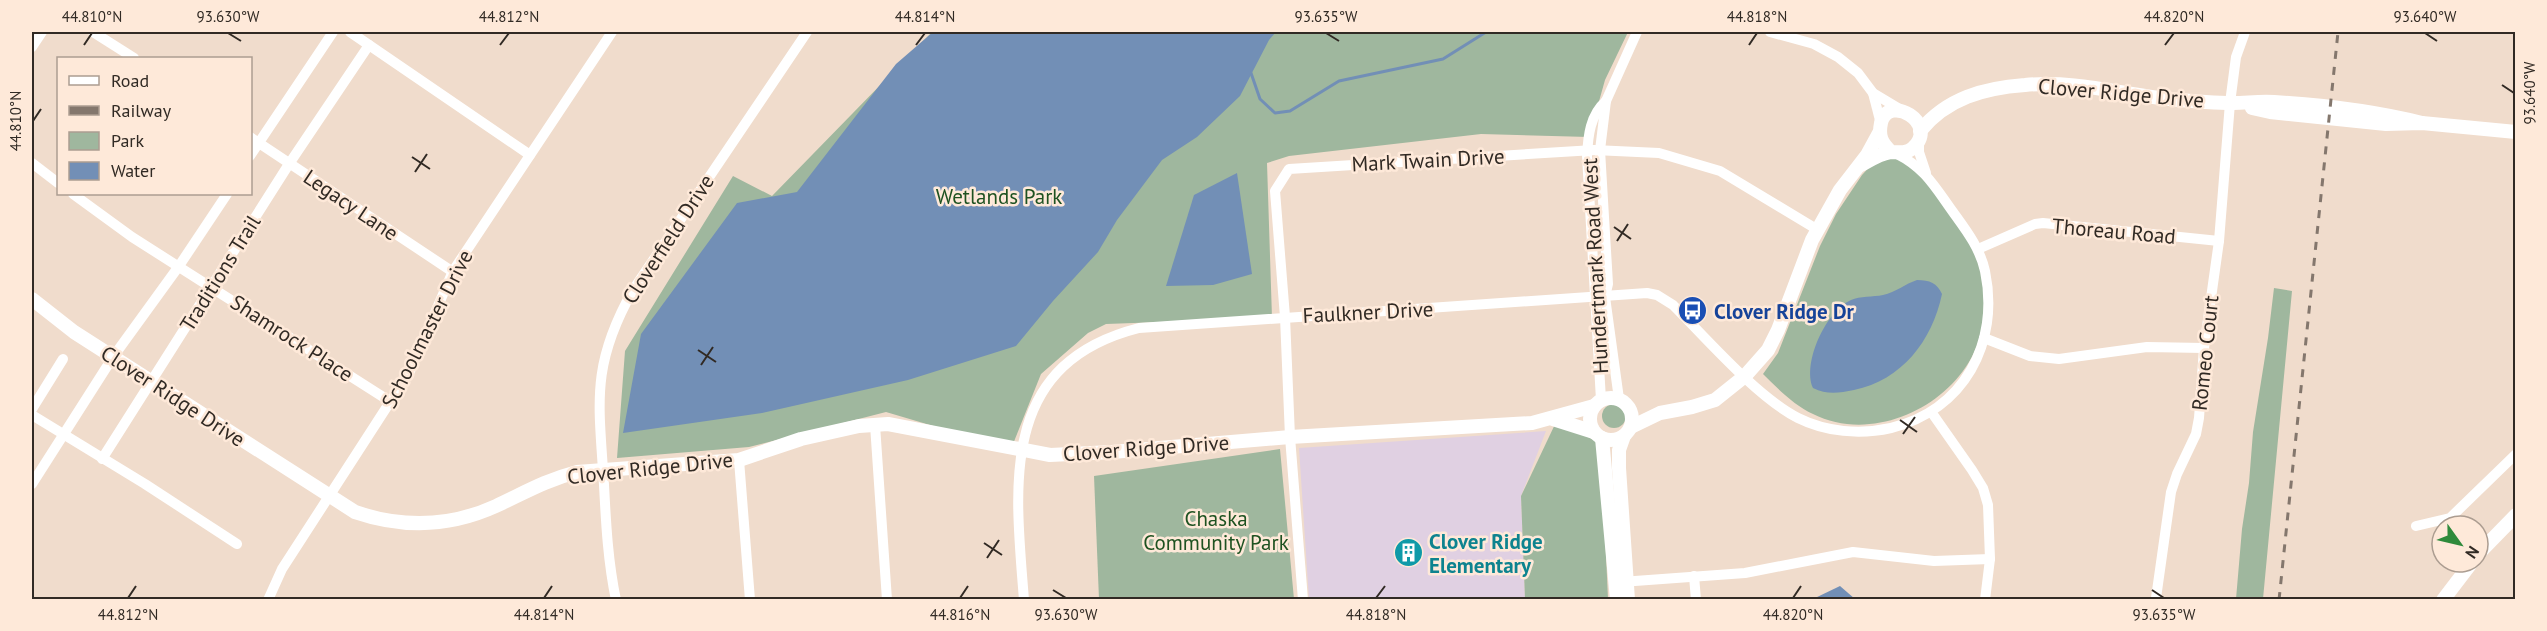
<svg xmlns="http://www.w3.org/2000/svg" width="2547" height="631" font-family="'PT Sans',sans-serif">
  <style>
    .education { fill: #e0d0e2 }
    .green { fill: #9fb79e }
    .water { fill: #728fb6 }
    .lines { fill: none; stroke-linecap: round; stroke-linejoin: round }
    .stream { stroke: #728fb6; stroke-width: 3 }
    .street { stroke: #fff; stroke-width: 10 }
    .secondary { stroke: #fff; stroke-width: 14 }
    .rail { stroke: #84776d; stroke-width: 3; stroke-dasharray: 8 8; stroke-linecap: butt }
    .ticks { fill: none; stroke: #312a24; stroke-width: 2 }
    .labels { text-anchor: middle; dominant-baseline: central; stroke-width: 5; stroke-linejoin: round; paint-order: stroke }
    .street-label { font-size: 21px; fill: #312a24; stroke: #fee9d9 }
    .park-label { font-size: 21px; fill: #1e5221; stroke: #fee9d9 }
    .transit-label { font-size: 21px; font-weight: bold; fill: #164399; stroke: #fee9d9; text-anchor: start }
    .culture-label { font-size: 21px; font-weight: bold; fill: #0d838f; stroke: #fee9d9; text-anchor: start }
    .neatline { fill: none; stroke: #312a24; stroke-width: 2 }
    .ticks-label { font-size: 15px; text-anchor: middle; fill: #312a24 }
  </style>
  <rect width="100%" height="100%" fill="#f0dccc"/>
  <path class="education" d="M 1546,431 L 1521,496 L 1525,599 L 1309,599 L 1299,448 Z"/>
  <g class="green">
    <path d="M 932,32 L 1628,32 L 1605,80 L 1589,137 L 1481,134 L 1289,156 L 1267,163 L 1272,318 L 1106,324 L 1088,333 L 1041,374 L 1011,449 L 886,412 L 749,447 L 617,458 L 625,351 L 733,176 L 772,196 Z"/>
    <path d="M 1893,155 C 1903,161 1916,167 1924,175 C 1935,187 1943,203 1952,217 C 1958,226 1967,236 1972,247 C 1983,268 1986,298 1983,322 C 1974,396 1880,448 1813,414 C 1794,405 1778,389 1763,374 L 1778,353 L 1820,246 L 1836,214 L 1862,175 L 1874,162 Z"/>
    <path d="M 2274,288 L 2292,291 L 2263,599 L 2236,599 L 2242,529 L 2249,483 L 2253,432 L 2268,338 Z"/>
    <circle cx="1614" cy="416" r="12"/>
    <path d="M 1557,420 L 1601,444 L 1608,599 L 1525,599 L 1521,496 Z"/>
    <path d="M 1280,449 L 1294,599 L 1099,599 L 1094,476 Z"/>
  </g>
  <g class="water">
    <path d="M 933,32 L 1276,32 L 1269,40 L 1240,96 L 1197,137 L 1162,160 L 1117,220 L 1098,252 L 1053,301 L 1016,346 L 908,380 L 762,413 L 623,433 L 641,334 L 737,203 L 797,192 L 896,64 Z"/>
    <path d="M 1237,173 L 1252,274 L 1213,285 L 1166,286 L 1194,195 Z"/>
    <path d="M 1917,280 C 1930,280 1937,283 1942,294 C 1932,341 1902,380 1854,390 C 1839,393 1827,395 1813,388 C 1802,363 1826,311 1851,300 C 1860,296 1873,297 1883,295 C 1896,292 1905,284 1917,280 Z"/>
    <path d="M 1840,586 L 1855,599 L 1813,599 Z"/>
  </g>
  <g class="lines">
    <path class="stream" d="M 1251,73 L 1260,99 L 1275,113 L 1290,111 L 1339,81 L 1443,59 L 1486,32"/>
    <g class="street">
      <path d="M 93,32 L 134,58"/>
      <path d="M 350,32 L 530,155"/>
      <path d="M 1770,32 L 1814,44 L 1838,57 L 1858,73 L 1873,93 L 1903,111"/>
      <path d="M 32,47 L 42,32"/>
      <path d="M 1873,93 L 1881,124"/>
      <path d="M 250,137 L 453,272"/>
      <path d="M 1919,139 L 1919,152 L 1926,173"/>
      <path d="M 250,156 L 333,32"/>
      <path d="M 32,163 L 58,183"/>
      <path d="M 73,194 L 132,237 L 391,402"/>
      <path d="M 1978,249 L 2035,224 L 2043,223 L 2219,241"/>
      <path d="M 1984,338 L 2030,356 L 2059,359 L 2147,347 L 2204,348"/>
      <path d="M 1619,399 L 1605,297 L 1608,284 L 1600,150 L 1606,101 L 1637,32"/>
      <path d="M 1601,400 L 1587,156 C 1588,136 1590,115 1606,101"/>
      <path d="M 32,409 L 63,359"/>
      <path d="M 1932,413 L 1972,470 L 1983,488 L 1988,505 L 1990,559 L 1985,600"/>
      <path d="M 32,415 L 145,484 L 237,544"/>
      <path d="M 875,425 L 887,600"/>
      <path d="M 102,459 L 289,164 L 369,45"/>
      <path d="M 739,460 L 750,600"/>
      <path d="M 32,484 L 113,357 L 179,266 L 227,194"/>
      <path d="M 2416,526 L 2450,518 L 2516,454"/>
      <path d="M 1694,576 L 1696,600"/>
      <path d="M 1621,582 L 1745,573 L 1853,552 L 1934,561 L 1990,559"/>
      <path d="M 2156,598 L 2171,492 L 2177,474 L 2196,434 L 2199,418 L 2204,348 L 2219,241 L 2230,103 L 2236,57 L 2245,32"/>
      <path d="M 268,600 L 282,569 L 410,371 L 453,271 L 612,32"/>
      <path d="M 616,600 C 608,562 606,524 604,485 C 599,403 590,366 633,290 L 807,32"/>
      <path d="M 1024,600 C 1015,485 998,364 1139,328 L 1647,293 L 1657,295 L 1673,305 C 1707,339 1757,397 1798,418 C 1826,432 1860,435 1891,428 C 1964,410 2000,343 1985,271 C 1980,248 1966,230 1953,212 C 1935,187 1925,168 1897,154"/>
      <path d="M 1303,600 L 1290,437 L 1285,317 L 1275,191 L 1289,169 L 1594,150 L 1659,153 L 1720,171 L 1818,230"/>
    </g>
    <g class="secondary">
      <path d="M 2252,108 L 2270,112 L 2386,124 L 2422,123 L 2516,132"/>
      <path d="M 1920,131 C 1947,98 1984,88 2025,85 C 2074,80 2121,94 2169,99 C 2190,101 2212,103 2233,103 C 2246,103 2260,101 2274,102 C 2323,105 2374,111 2422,123"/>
      <path d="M 1861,165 C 1870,160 1881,153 1891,152 C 1900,152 1906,154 1913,148 C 1940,123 1888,93 1881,123 C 1878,137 1882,143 1891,152"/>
      <path d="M 32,299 L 74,332 L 355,512 C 402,528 450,527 496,506 C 524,493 546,480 577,472 L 739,460 L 801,439 L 859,426 L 888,424 L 1050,455 L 1112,452 L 1290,437 L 1532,423 L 1594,406"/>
      <circle cx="1611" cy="419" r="21"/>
      <path d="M 1553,419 L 1594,432"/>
      <path d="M 1631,427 L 1660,413 L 1692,407 L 1715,400 L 1745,376 L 1768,350 L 1778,330 L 1812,240 L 1840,190 L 1867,155 L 1879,133"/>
      <path d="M 1624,436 L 1619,450 L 1619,468 L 1628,600"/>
      <path d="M 1602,438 L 1617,600"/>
      <path d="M 2478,554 L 2516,515"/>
      <path d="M 2443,600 L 2472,562"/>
    </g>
    <path class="rail" d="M 2279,600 L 2338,32"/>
  </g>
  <path class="ticks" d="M 228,33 L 241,41M 1326,33 L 1339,41M 2425,33 L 2437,41M 84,45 L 92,33M 500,45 L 509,33M 916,45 L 925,33M 1749,45 L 1757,33M 2165,45 L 2174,33M 2502,85 L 2514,93M 33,121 L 41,109M 412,157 L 430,169M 415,172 L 427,154M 1614,227 L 1631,239M 1617,241 L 1628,224M 698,350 L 716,362M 701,365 L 713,347M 1900,420 L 1917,432M 1903,434 L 1915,417M 984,543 L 1002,555M 987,558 L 999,540M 1053,590 L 1066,598M 2152,590 L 2164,598M 128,598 L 136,586M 544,598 L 552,586M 960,598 L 968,586M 1376,598 L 1385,586M 1793,598 L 1801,586"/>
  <defs>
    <symbol id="bus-disc" viewBox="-11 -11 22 22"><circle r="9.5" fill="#1a4fb4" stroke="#fee9d9"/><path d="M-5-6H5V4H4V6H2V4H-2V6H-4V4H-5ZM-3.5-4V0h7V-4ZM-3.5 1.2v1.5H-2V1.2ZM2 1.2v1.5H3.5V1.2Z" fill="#fff"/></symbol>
    <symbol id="building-disc" viewBox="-11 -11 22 22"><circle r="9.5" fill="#0f9aa8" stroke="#fee9d9"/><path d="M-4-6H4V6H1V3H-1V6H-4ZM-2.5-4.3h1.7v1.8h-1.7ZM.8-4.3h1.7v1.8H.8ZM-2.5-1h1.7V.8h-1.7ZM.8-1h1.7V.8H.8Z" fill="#fff"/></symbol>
  </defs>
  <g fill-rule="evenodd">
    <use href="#bus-disc" x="1676" y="294" width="33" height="33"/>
    <use href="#building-disc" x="1392" y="536" width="33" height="33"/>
  </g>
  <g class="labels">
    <g class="street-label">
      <text transform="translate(2121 93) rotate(5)">Clover Ridge Drive</text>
      <text transform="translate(1428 160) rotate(-3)">Mark Twain Drive</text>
      <text transform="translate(351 205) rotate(34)">Legacy Lane</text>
      <text transform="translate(2114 231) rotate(5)">Thoreau Road</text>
      <text transform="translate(668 239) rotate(-57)">Cloverfield Drive</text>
      <text transform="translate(1595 266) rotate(-93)">Hundertmark Road West</text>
      <text transform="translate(220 273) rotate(-58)">Traditions Trail</text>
      <text transform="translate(1368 312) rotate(-3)">Faulkner Drive</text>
      <text transform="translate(427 329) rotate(-63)">Schoolmaster Drive</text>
      <text transform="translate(292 338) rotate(33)">Shamrock Place</text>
      <text transform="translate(2205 353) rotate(-84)">Romeo Court</text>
      <text transform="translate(173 396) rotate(33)">Clover Ridge Drive</text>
      <text transform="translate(1146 448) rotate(-4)">Clover Ridge Drive</text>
      <text transform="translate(650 468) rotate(-6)">Clover Ridge Drive</text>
    </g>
    <g class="park-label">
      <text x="999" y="196">Wetlands Park</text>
      <text x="1216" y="518">Chaska<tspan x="1216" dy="24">Community Park</tspan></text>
    </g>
    <g class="transit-label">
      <text x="1714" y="311">Clover Ridge Dr</text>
    </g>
    <g class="culture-label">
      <text x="1429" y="541">Clover Ridge<tspan x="1429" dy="24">Elementary</tspan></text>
    </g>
  </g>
  <rect width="2547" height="631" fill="none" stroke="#fee9d9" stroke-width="66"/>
  <rect x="57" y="57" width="195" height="138" fill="#fee9d9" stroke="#ac9d91" stroke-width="1.5"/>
  <rect x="69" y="76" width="30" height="9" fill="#ffffff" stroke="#ac9d91" stroke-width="1.5"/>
  <text x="111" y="87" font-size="18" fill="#312a24">Road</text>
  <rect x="69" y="106" width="30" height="9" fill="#84776d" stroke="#ac9d91" stroke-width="1.5"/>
  <text x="111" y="117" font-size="18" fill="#312a24">Railway</text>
  <rect x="69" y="132" width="30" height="18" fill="#9fb79e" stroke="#ac9d91" stroke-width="1.5"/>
  <text x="111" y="147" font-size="18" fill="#312a24">Park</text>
  <rect x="69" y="162" width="30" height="18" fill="#728fb6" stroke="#ac9d91" stroke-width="1.5"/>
  <text x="111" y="177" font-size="18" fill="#312a24">Water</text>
  <g transform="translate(2460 544) rotate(124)"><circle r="28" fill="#fee9d9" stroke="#ac9d91" stroke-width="1.5"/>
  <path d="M0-4.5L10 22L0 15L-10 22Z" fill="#2f8a3b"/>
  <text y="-9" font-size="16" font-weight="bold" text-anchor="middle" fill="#312a24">N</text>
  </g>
  <rect x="33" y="33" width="2481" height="565" class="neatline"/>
  <g class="ticks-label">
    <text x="92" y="22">44.810°N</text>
    <text x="228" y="22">93.630°W</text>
    <text x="509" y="22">44.812°N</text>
    <text x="925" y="22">44.814°N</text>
    <text x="1326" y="22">93.635°W</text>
    <text x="1757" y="22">44.818°N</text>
    <text x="2174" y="22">44.820°N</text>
    <text x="2425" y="22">93.640°W</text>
    <text transform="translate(2530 93) rotate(-90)" y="5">93.640°W</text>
    <text transform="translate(16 121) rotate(-90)" y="5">44.810°N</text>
    <text x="128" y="620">44.812°N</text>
    <text x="544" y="620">44.814°N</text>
    <text x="960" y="620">44.816°N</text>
    <text x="1066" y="620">93.630°W</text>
    <text x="1376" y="620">44.818°N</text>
    <text x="1793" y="620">44.820°N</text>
    <text x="2164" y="620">93.635°W</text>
  </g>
</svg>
